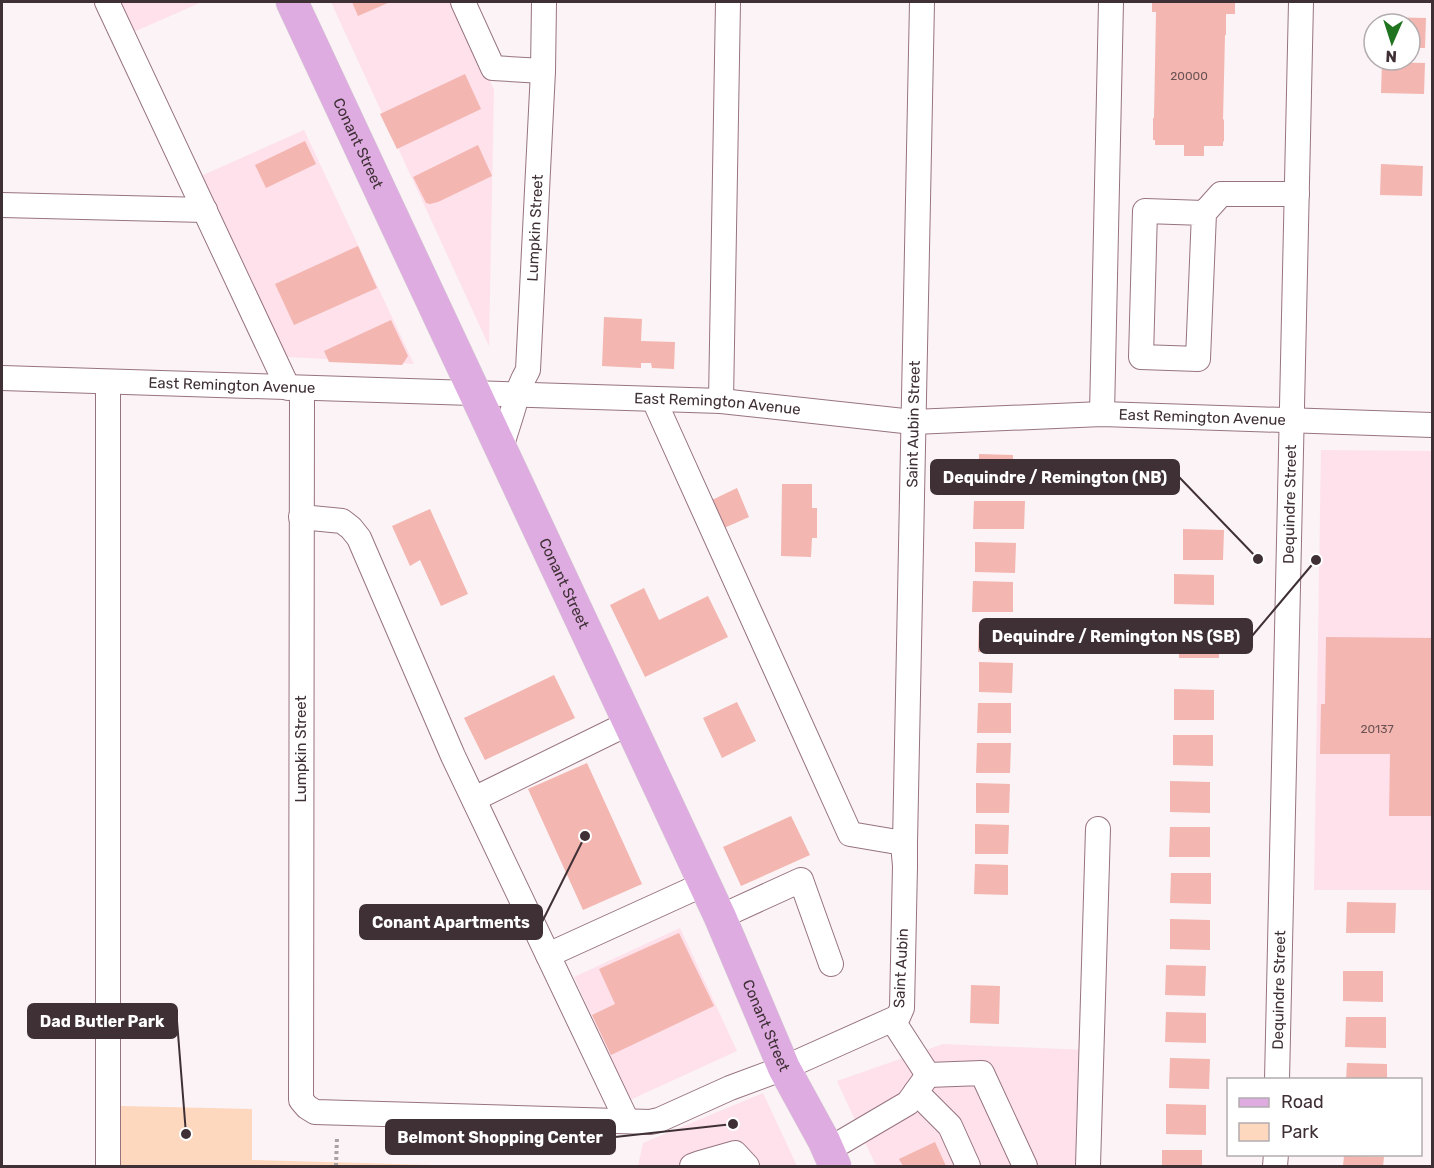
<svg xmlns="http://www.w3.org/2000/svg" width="1434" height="1168" font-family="Rubik,sans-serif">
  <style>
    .built { fill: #fee1eb }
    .green { fill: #fdd7be }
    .building { fill: #f3b6b0 }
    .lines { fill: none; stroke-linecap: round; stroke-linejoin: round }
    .minor-casing { stroke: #977380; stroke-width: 26 }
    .major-casing { stroke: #d5d1d3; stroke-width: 33 }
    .path { stroke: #aba0a4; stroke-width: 4; stroke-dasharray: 3 3; stroke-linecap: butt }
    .minor { stroke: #fff; stroke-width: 24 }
    .major { stroke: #dface1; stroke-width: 32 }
    .labels { text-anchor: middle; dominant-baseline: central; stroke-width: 4.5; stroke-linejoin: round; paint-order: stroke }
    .number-label { font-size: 12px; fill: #6c5254 }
    .street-label { font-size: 15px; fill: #3f3036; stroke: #fff }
    .leader { fill: none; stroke: #3f3036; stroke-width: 2 }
    .callout-dot { fill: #3f3036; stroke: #fff; stroke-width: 2 }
    .callout { fill: #3f3036; stroke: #3f3036; stroke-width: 2 }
    .callout-label { font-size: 16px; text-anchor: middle; font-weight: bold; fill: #fff }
  </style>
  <rect width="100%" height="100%" fill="#fbf3f5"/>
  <g class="built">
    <path d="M 113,2 L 202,2 L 129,34 Z"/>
    <path d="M 331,2 L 455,2 L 494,90 L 489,346 Z"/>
    <path d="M 304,130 L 414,364 L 287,357 L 201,176 Z"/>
    <path d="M 1321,450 L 1432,451 L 1432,890 L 1314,890 Z"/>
    <path d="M 680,928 L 737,1051 L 630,1100 L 574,977 Z"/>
    <path d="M 943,1044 L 1086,1050 L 1083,1166 L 876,1166 L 837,1081 Z"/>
    <path d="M 763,1093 L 797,1166 L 638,1166 L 643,1143 Z"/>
  </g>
  <path class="green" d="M 121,1106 L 252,1109 L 252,1160 L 468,1166 L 120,1166 Z"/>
  <g class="building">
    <path d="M 352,2 L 390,2 L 358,16 Z"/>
    <path d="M 1152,2 L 1235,2 L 1235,14 L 1226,14 L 1226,35 L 1225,35 L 1223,120 L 1224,119 L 1224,142 L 1223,141 L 1223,146 L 1204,146 L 1204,156 L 1184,156 L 1184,145 L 1155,145 L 1155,140 L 1153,140 L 1153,118 L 1154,118 L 1156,12 L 1152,12 Z"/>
    <path d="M 1383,17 L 1426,18 L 1425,48 L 1410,48 L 1410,24 L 1383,24 Z"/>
    <path d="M 1382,62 L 1425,63 L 1424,94 L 1381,93 Z"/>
    <path d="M 465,74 L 481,109 L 397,149 L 380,114 Z"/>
    <path d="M 305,141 L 316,164 L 266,188 L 255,165 Z"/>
    <path d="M 478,145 L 492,176 L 438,202 L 430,204 L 426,203 L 413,177 Z"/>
    <path d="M 1381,164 L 1423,166 L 1422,196 L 1380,195 Z"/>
    <path d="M 358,246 L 377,288 L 294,325 L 275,284 Z"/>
    <path d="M 604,317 L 642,319 L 641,341 L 675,342 L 674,369 L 652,368 L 651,363 L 641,363 L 641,368 L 602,366 Z"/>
    <path d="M 391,320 L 408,356 L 402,365 L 329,362 L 324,351 Z"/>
    <path d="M 979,454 L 1013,455 L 1012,484 L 979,484 Z"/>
    <path d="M 782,484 L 812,484 L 812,508 L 817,508 L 817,538 L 812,538 L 811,557 L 781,556 Z"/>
    <path d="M 737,488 L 749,517 L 724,528 L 712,500 Z"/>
    <path d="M 974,501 L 1025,501 L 1024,529 L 973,529 Z"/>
    <path d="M 430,509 L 468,594 L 441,606 L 420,560 L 410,566 L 392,526 Z"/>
    <path d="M 1183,529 L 1224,530 L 1223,560 L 1183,560 Z"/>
    <path d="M 975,542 L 1016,543 L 1015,573 L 975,572 Z"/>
    <path d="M 1174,574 L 1214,575 L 1214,605 L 1174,604 Z"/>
    <path d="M 973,581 L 1013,582 L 1013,612 L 972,612 Z"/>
    <path d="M 644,588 L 659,620 L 708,596 L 728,637 L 645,677 L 610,605 Z"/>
    <path d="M 979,622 L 1013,623 L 1012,653 L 978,652 Z"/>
    <rect x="1179" y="628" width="40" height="30"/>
    <path d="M 1326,637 L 1432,638 L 1432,816 L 1389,816 L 1390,754 L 1320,754 L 1321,704 L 1325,704 Z"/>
    <path d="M 979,662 L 1013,663 L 1012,693 L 979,692 Z"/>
    <path d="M 554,675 L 575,718 L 485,760 L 464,718 Z"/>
    <path d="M 1174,689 L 1214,690 L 1214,720 L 1174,720 Z"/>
    <path d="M 737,702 L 756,741 L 722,758 L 703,718 Z"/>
    <path d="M 978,703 L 1011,703 L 1011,733 L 977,733 Z"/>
    <path d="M 1173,735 L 1213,735 L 1213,766 L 1173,765 Z"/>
    <path d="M 977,743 L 1011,743 L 1010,773 L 976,773 Z"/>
    <path d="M 587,763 L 642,884 L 583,910 L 528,789 Z"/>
    <path d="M 1170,781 L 1210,782 L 1210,813 L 1170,812 Z"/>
    <path d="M 976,783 L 1010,784 L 1009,813 L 976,813 Z"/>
    <path d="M 791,816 L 810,855 L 741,886 L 723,847 Z"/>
    <path d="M 975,824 L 1009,825 L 1008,854 L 975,854 Z"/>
    <path d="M 1170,827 L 1210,827 L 1210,857 L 1169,857 Z"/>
    <path d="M 975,864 L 1008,865 L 1008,895 L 974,894 Z"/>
    <path d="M 1171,873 L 1211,873 L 1211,904 L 1170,903 Z"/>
    <path d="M 1347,902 L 1396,903 L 1395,933 L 1346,933 Z"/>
    <path d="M 1170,919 L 1210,920 L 1210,950 L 1170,949 Z"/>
    <path d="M 679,933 L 714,1006 L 611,1055 L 592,1015 L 615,1004 L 599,969 Z"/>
    <path d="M 1166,965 L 1206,966 L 1205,996 L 1165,995 Z"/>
    <path d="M 1343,971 L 1383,971 L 1383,1002 L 1343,1001 Z"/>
    <path d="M 971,985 L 1000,986 L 999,1024 L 970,1023 Z"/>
    <path d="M 1166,1012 L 1206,1013 L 1206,1043 L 1165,1042 Z"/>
    <path d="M 1346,1017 L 1386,1017 L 1386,1048 L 1345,1047 Z"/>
    <path d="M 1170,1058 L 1210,1059 L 1209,1089 L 1169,1088 Z"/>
    <path d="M 1347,1063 L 1387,1064 L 1387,1080 L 1346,1080 Z"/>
    <path d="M 1166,1104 L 1206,1105 L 1206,1135 L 1166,1134 Z"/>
    <path d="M 935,1142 L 946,1166 L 903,1166 L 899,1159 Z"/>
    <rect x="1162" y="1150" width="40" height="16"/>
    <path d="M 1344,1156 L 1384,1157 L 1383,1166 L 1343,1166 Z"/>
  </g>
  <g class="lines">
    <defs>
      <g id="minor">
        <path d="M 107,2 L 288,388"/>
        <path d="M 463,2 L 493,68 L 543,71"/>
        <path d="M 2,205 L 205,210"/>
        <path d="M 1204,213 L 1145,211 L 1141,357 L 1198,359 L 1204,213 L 1221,194 L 1297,194"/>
        <path id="s1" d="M 2,378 L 721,401 L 913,422 L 1102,414 L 1432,425"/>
        <path d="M 108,382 L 108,1166"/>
        <path d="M 302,388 L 301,1100 L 307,1107 L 315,1112 L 650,1122 L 659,1120 L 730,1088 L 784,1068 L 898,1017 L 902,1008 L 905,866"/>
        <path id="s2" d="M 654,400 L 850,834 L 903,843 L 905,843 L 905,866 L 903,843 L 905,843 L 922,2"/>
        <path d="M 721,401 L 728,2"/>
        <path d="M 1102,414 L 1111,2"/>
        <path id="s3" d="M 501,448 C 505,434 510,420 514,406 C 517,393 521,382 528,370 L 543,71 L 544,2"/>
        <path d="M 301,517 L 342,521 L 351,528 L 359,538 L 453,756 L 627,1121"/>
        <path d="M 474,799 L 629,723"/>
        <path d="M 720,917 L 801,880 L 831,964"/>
        <path d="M 548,955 L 704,884"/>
        <path d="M 893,1021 L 928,1075 L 982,1073 L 1025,1166"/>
        <path id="s4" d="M 1277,1080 L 1301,2"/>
        <path d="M 916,1092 L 950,1126 L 968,1166"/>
        <path d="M 828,1150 L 908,1103 L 928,1075"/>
        <path d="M 692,1166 L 700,1163 L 735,1153 L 747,1166"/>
        <path d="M 1088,1166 L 1098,829"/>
        <path d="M 1275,1166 L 1276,1154"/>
      </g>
      <g id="major">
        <path id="s5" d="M 292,2 L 720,917 L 784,1068 L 824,1141 L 835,1166"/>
      </g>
    </defs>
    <use href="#minor" class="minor-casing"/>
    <use href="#major" class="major-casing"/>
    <path class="path" d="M 336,1166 L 337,1137"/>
    <use href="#minor" class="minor"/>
    <use href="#major" class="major"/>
  </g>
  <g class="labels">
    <g class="number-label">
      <text x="1189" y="76">20000</text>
      <text x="1377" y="729">20137</text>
    </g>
    <g class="street-label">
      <text stroke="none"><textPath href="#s5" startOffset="156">Conant Street</textPath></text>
      <text stroke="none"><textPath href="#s3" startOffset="225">Lumpkin Street</textPath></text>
      <text stroke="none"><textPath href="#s1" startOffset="230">East Remington Avenue</textPath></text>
      <text stroke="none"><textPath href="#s1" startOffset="716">East Remington Avenue</textPath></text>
      <text stroke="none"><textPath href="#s1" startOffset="1202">East Remington Avenue</textPath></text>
      <text stroke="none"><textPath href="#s2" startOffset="999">Saint Aubin Street</textPath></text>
      <text stroke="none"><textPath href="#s4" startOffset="576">Dequindre Street</textPath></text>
      <text stroke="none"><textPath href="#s5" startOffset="642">Conant Street</textPath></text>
      <text transform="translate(301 749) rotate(-90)">Lumpkin Street</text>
      <text transform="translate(901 968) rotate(-87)">Saint Aubin</text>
      <text stroke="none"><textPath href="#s4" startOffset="90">Dequindre Street</textPath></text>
      <text stroke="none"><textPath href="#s5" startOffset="1128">Conant Street</textPath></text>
    </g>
  </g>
  <path class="leader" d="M1258 559L1179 477M1316 560L1252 636M585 836L542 922M186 1134L177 1021M733 1124L615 1137"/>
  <g class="callout-dot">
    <circle cx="1258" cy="559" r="6"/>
    <circle cx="1316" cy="560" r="6"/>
    <circle cx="585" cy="836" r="6"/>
    <circle cx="186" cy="1134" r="6"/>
    <circle cx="733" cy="1124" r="6"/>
  </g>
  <g class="callout">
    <rect x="931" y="460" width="248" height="34" rx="6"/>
    <rect x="980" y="619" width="272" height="34" rx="6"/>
    <rect x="360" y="905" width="182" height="34" rx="6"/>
    <rect x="28" y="1004" width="149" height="34" rx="6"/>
    <rect x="386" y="1120" width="229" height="34" rx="6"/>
  </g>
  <g class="callout-label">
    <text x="1055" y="483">Dequindre / Remington (NB)</text>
    <text x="1116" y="642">Dequindre / Remington NS (SB)</text>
    <text x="451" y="928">Conant Apartments</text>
    <text x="102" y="1027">Dad Butler Park</text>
    <text x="500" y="1143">Belmont Shopping Center</text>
  </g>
  <rect width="1434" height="1168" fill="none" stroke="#3f3036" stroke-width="6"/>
  <rect x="1227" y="1078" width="195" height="78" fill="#ffffff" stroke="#b2acaf" stroke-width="1.5"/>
  <rect x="1239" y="1098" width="30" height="9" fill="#dface1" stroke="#b2acaf" stroke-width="1.5"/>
  <text x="1281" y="1108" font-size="18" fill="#3f3036">Road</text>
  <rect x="1239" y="1123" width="30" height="18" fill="#fdd7be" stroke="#b2acaf" stroke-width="1.5"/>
  <text x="1281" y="1138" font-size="18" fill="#3f3036">Park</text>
  <g transform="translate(1392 42) rotate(183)"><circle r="28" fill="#ffffff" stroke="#b2acaf" stroke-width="1.5"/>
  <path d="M0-4.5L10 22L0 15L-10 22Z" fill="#21741f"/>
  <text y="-9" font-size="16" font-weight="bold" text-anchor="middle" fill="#3f3036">N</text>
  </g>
</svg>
